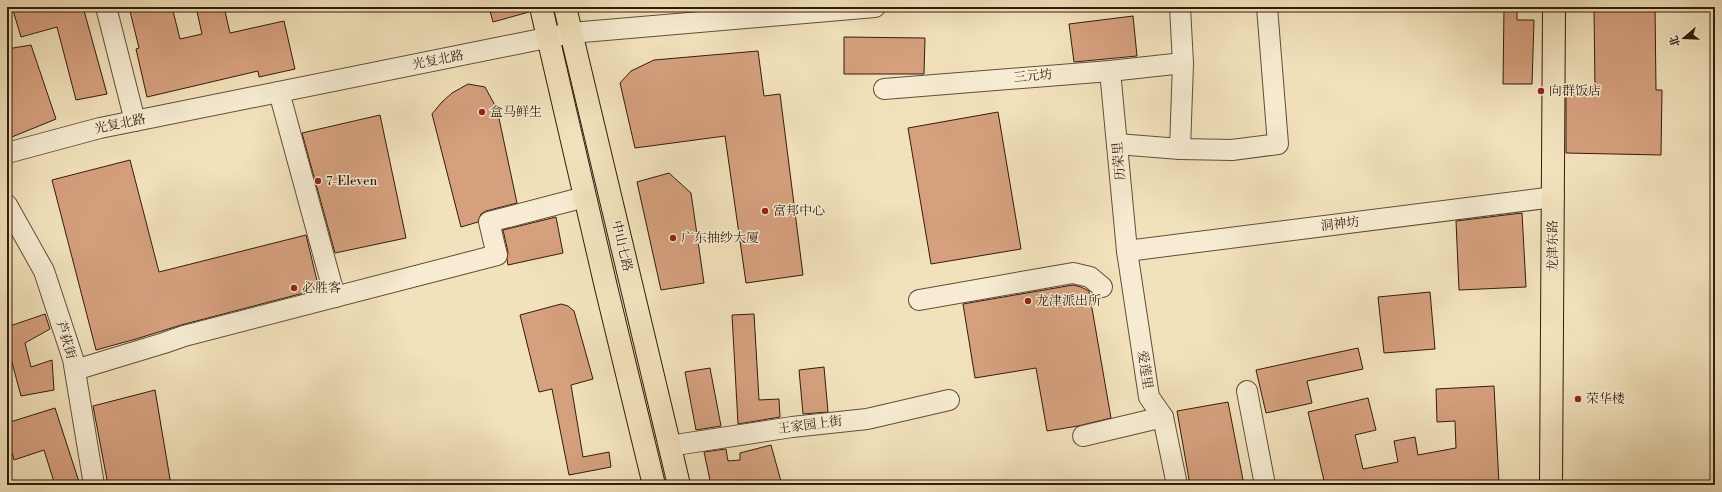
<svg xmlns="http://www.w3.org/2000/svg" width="1722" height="492" font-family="'Libre Bodoni','Noto Serif SC',serif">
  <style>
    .building { fill: #d6a07f; stroke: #321c0c }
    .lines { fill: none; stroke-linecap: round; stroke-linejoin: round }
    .minor-casing { stroke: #624e38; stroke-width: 22 }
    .major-casing { stroke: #321c0c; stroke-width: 24 }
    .minor { stroke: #f7ecd3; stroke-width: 20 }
    .major { stroke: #f2e2bc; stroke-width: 22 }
    .poi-dot { fill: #8f2418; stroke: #f7ecd3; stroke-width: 1.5 }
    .labels { text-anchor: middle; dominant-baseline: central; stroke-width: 3; stroke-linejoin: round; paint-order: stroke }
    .street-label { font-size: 13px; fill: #321c0c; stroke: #f7ecd3 }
    .poi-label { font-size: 13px; fill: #321c0c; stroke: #f7ecd3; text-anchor: start }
  </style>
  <rect width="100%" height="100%" fill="#f2e2bc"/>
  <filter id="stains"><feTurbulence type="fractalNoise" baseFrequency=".005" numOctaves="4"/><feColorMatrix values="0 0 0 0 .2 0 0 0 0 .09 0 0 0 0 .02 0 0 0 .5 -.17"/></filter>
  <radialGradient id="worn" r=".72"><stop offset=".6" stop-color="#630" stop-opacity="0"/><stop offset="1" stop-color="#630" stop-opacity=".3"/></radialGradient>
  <g class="building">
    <path d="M 12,7 L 83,7 L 107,94 L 76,100 L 57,27 L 21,37 Z"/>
    <path d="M 129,7 L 172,7 L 180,39 L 202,34 L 196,7 L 224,7 L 230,33 L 284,21 L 295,69 L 259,77 L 258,71 L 147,97 L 136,49 L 139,48 Z"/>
    <path d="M 489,7 L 529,7 L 529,12 L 493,22 Z"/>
    <path d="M 1504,7 L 1517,7 L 1517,20 L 1534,20 L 1532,84 L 1503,84 Z"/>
    <path d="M 1594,7 L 1655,7 L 1656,90 L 1662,90 L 1661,155 L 1566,153 L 1566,89 L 1595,89 Z"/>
    <path d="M 1133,16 L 1137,56 L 1074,62 L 1069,24 Z"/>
    <path d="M 844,37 L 925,38 L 924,74 L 844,74 Z"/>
    <path d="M 31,45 L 56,119 L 7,139 L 7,49 Z"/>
    <path d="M 758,51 L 764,96 L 780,94 L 803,275 L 746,283 L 725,136 L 635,148 L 620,83 L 631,71 L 654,60 Z"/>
    <path d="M 468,84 L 485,87 L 497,109 L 517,203 L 486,211 L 481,214 L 478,222 L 461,227 L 432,114 L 442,102 L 452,93 Z"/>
    <path d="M 998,112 L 1021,249 L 931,264 L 908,128 Z"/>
    <path d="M 380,115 L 406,238 L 335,253 L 302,133 Z"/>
    <path d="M 130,160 L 159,272 L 306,235 L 319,289 L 181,325 L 136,339 L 96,350 L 52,180 Z"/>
    <path d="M 669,173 L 691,193 L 704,283 L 661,290 L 637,182 Z"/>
    <path d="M 1522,213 L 1526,287 L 1459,290 L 1456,221 Z"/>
    <path d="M 556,217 L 563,253 L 508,265 L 507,260 L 508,252 L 503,230 Z"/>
    <path d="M 1073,285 L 1081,287 L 1089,291 L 1111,418 L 1078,426 L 1047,431 L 1036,368 L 975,378 L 963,304 Z"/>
    <path d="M 1430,292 L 1435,349 L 1384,353 L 1378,297 Z"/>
    <path d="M 561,304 L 568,306 L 574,311 L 593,379 L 571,385 L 583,457 L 609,452 L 611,467 L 569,475 L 552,389 L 539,392 L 520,315 Z"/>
    <path d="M 45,314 L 50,329 L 25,343 L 31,367 L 52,360 L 54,390 L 21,396 L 7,344 L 7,327 Z"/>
    <path d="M 754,314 L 759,400 L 779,399 L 780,417 L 738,424 L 732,315 Z"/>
    <path d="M 1358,348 L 1363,369 L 1307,381 L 1312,403 L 1266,413 L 1256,370 Z"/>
    <path d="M 824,367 L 828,412 L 803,414 L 799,370 Z"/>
    <path d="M 710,368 L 721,426 L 696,430 L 685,372 Z"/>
    <path d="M 1494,386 L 1499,484 L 1458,485 L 1458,482 L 1444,485 L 1325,485 L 1308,412 L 1368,398 L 1376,430 L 1355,435 L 1363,469 L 1398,462 L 1394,441 L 1415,437 L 1418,455 L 1456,448 L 1455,421 L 1437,422 L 1436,389 Z"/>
    <path d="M 155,390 L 171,485 L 108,485 L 93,406 Z"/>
    <path d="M 1228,402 L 1244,485 L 1190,485 L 1177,411 Z"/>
    <path d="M 55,408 L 80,485 L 55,485 L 44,450 L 14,460 L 7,437 L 7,423 Z"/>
    <path d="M 771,445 L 782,485 L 711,485 L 704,452 L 726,449 L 728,461 L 740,460 L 740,453 Z"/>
  </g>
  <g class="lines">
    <defs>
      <g id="minor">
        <path d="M 106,7 L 135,121"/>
        <path d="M 1110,71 L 1127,251 L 1149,397 L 1163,417 L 1177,485"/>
        <path d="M 884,89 L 1110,71 L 1183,63"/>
        <path d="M 279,92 L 335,297"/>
        <path d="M 1117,144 L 1180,149 L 1183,63 L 1180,7"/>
        <path d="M 1180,149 L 1232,150 L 1278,144 L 1267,7"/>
        <path d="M 7,153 L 100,128 L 571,33 L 875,7"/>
        <path d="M 7,205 L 44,271 L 73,359 L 94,485"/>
        <path d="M 1127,251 L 1554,197"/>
        <path d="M 919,300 L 1073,273 L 1090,277 L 1102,287"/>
        <path d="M 75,370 L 164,343 L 184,336 L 497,255 L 489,222 L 585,197"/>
        <path d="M 1247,391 L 1265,485"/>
        <path d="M 1083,436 L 1163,417"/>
        <path d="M 669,446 L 792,427 L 867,419 L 949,400"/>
      </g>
      <g id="major">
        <path d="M 541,7 L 606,287 L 654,485"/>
        <path d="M 565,7 L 679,485"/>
        <path d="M 1551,485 L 1554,7"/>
      </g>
    </defs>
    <use href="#minor" class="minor-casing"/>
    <use href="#major" class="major-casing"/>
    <use href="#minor" class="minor"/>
    <use href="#major" class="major"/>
  </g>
  <g class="poi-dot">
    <circle cx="1541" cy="91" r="4"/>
    <circle cx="482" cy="112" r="4"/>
    <circle cx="318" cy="181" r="4"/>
    <circle cx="765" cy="211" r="4"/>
    <circle cx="673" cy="238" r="4"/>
    <circle cx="294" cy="288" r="4"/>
    <circle cx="1028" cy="301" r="4"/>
    <circle cx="1578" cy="399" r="4"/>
  </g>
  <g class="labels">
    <g class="street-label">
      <text transform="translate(438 60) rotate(-11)">光复北路</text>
      <text transform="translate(1033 76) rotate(-5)">三元坊</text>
      <text transform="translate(120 124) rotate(-12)">光复北路</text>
      <text transform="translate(1119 161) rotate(-95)">历荣里</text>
      <text transform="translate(1340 224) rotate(-7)">洞神坊</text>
      <text transform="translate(622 246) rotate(77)">中山七路</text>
      <text transform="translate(1553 246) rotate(-90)">龙津东路</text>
      <text transform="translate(66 340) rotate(73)">芦荻街</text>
      <text transform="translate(1145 370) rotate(81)">爱莲里</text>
      <text transform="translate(810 425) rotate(-7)">王家园上街</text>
    </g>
    <g class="poi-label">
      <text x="1549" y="91">向群饭店</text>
      <text x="490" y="112">盒马鲜生</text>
      <text x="326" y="181">7-Eleven</text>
      <text x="773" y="211">富邦中心</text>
      <text x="681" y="238">广东抽纱大厦</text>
      <text x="302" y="288">必胜客</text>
      <text x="1036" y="301">龙津派出所</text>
      <text x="1586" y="399">荣华楼</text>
    </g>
  </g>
  <rect width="1722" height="492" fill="none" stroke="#f2e2bc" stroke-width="24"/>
  <rect x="8" y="8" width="1706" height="476" fill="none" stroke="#321c0c" stroke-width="2"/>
  <rect x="12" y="12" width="1698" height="468" fill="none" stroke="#321c0c"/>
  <g transform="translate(1684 38) rotate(251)" stroke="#f7ecd3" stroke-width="3" paint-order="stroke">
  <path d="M0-3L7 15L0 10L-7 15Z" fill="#321c0c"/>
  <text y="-6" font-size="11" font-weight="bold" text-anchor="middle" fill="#321c0c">北</text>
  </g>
  <rect width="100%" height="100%" filter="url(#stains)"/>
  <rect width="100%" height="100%" fill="url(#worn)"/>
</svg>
